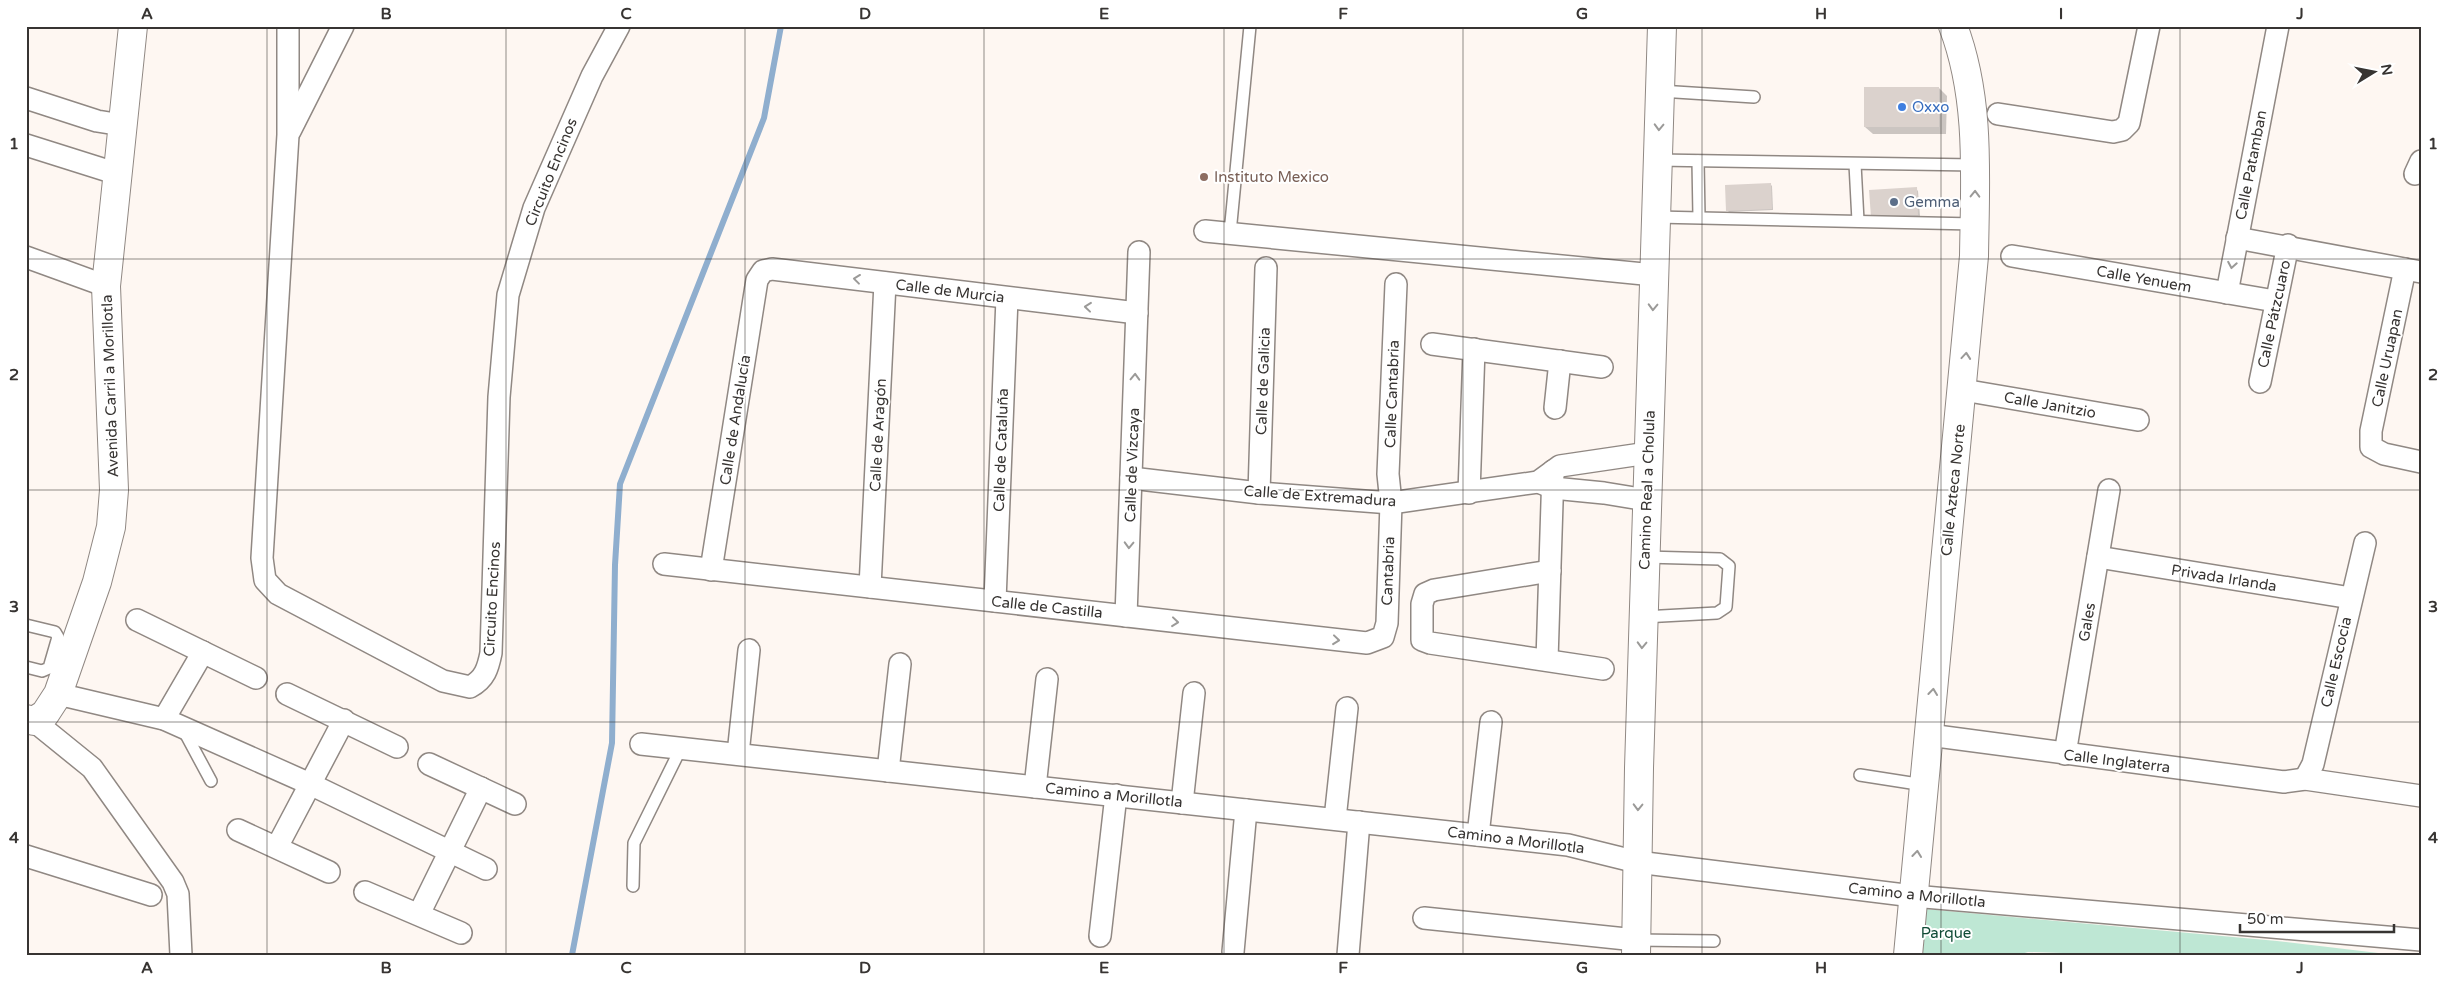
<svg xmlns="http://www.w3.org/2000/svg" width="2447" height="981" font-family="'Varela Round',sans-serif">
  <style>
    .green { fill: #bee7d4 }
    .shadow { fill: #0003 }
    .lines { fill: none; stroke-linecap: round; stroke-linejoin: round }
    .stream { stroke: #8faece; stroke-width: 6 }
    .building { fill: #dbd2cd }
    .lane-casing { stroke: #908883; stroke-width: 14 }
    .street-casing { stroke: #908883; stroke-width: 24 }
    .secondary-casing { stroke: #908883; stroke-width: 30 }
    .lane { stroke: #fff; stroke-width: 11 }
    .street { stroke: #fff; stroke-width: 21 }
    .secondary { stroke: #fff; stroke-width: 28 }
    .oneway { stroke: #9b9a98 }
    .grid { fill: none; stroke: #373432; stroke-width: 1; stroke-opacity: 0.55 }
    .shop-dot { fill: #3f7fe0; stroke: #fff; stroke-width: 2 }
    .education-dot { fill: #8d6e63; stroke: #fff; stroke-width: 2 }
    .service-dot { fill: #5c6f8a; stroke: #fff; stroke-width: 2 }
    .labels { text-anchor: middle; dominant-baseline: central; stroke-width: 4; stroke-linejoin: round; paint-order: stroke }
    .shop-label { font-size: 15px; fill: #366cbe; stroke: #fff; text-anchor: start }
    .street-label { font-size: 15px; fill: #373432; stroke: #fff }
    .education-label { font-size: 15px; fill: #785e54; stroke: #fff; text-anchor: start }
    .service-label { font-size: 15px; fill: #4e5e75; stroke: #fff; text-anchor: start }
    .park-label { font-size: 15px; fill: #104b36; stroke: #fff }
    .neatline { fill: none; stroke: #373432; stroke-width: 2 }
    .grid-label { font-size: 16px; text-anchor: middle; font-weight: bold; fill: #373432 }
  </style>
  <rect width="100%" height="100%" fill="#fef7f2"/>
  <path class="green" d="M 1925,909 L 2277,941 L 2395,955 L 2125,955 L 2028,952 L 2018,955 L 1921,955 Z"/>
  <g class="shadow">
    <path d="M 1939,88 L 1947,96 L 1946,134 L 1873,134 L 1865,127 Z"/>
    <path d="M 1770,184 L 1772,186 L 1773,210 L 1729,212 L 1727,210 Z"/>
    <path d="M 1916,189 L 1918,191 L 1920,216 L 1874,218 Z"/>
  </g>
  <g class="lines">
    <path class="stream" d="M 572,955 L 612,743 L 615,565 L 620,484 L 764,118 L 781,26"/>
  </g>
  <g class="building">
    <rect x="1864" y="87" width="75" height="40"/>
    <path d="M 1771,183 L 1772,209 L 1726,211 L 1725,185 Z"/>
    <path d="M 1917,187 L 1918,215 L 1871,217 L 1869,190 Z"/>
  </g>
  <g class="lines">
    <defs>
      <g id="lane">
        <path d="M 1660,91 L 1754,97"/>
        <path d="M 1658,160 L 1975,165"/>
        <path d="M 1698,161 L 1699,217"/>
        <path d="M 1855,164 L 1858,221"/>
        <path d="M 1656,217 L 1974,224"/>
        <path d="M 1230,233 L 1250,26"/>
        <path d="M 1643,617 L 1717,613 L 1726,607 L 1729,566 L 1720,559 L 1645,557"/>
        <path d="M 26,625 L 55,632 L 58,637 L 49,668 L 42,671 L 26,667"/>
        <path d="M 183,729 L 211,781"/>
        <path d="M 1860,775 L 1924,785"/>
        <path d="M 633,886 L 634,843 L 681,748"/>
        <path d="M 1636,940 L 1714,941"/>
      </g>
      <g id="street">
        <path d="M 288,26 L 288,135 L 262,558 L 265,580 L 278,594 L 443,681 L 470,687 C 485,679 488,668 491,653 L 499,397 L 508,295 L 534,208 L 592,76 L 619,26"/>
        <path d="M 26,98 L 97,121 L 122,125"/>
        <path d="M 1998,114 L 2113,132 L 2122,130 L 2129,123 L 2149,26"/>
        <path d="M 290,131 L 343,26"/>
        <path d="M 26,145 L 118,174"/>
        <path d="M 2415,174 L 2421,161"/>
        <path d="M 1205,231 L 1654,275"/>
        <path d="M 2237,238 L 2421,272"/>
        <path d="M 2012,256 L 2275,301"/>
        <path d="M 26,257 L 106,286"/>
        <path d="M 2405,269 L 2371,431 L 2371,447 L 2384,454 L 2421,462"/>
        <path d="M 2227,293 L 2278,26"/>
        <path d="M 1432,344 L 1602,367"/>
        <path d="M 2260,382 L 2288,245"/>
        <path d="M 1963,390 L 2138,420"/>
        <path d="M 1555,408 L 1560,361"/>
        <path d="M 1131,478 L 1259,493 L 1391,503 L 1538,482 L 1560,466 L 1648,453"/>
        <path d="M 1541,483 L 1553,488 L 1604,493 L 1647,500"/>
        <path d="M 1259,493 L 1266,268"/>
        <path d="M 1469,493 L 1474,349"/>
        <path d="M 2098,557 L 2351,598"/>
        <path d="M 664,564 L 1367,643 L 1383,637 L 1387,623 L 1391,503 L 1388,474 L 1396,284"/>
        <path d="M 711,570 L 757,280 L 763,271 L 772,269 L 1137,313"/>
        <path d="M 1550,571 L 1434,590 L 1425,594 L 1422,604 L 1422,640 L 1430,643 L 1603,669"/>
        <path d="M 870,587 L 885,283"/>
        <path d="M 995,601 L 1007,298"/>
        <path d="M 1126,616 L 1139,252"/>
        <path d="M 137,620 L 256,678"/>
        <path d="M 1547,660 L 1553,471"/>
        <path d="M 58,694 L 164,719 L 310,784 L 486,869"/>
        <path d="M 287,694 L 397,747"/>
        <path d="M 164,719 L 203,652"/>
        <path d="M 34,721 L 92,768 L 173,882 L 178,894 L 181,955"/>
        <path d="M 1929,735 L 2284,782 L 2305,779 L 2421,796"/>
        <path d="M 641,744 L 1568,845 L 1637,862 L 1913,896 L 2421,940"/>
        <path d="M 738,754 L 749,650"/>
        <path d="M 2065,754 L 2109,490"/>
        <path d="M 429,764 L 515,804"/>
        <path d="M 888,771 L 900,664"/>
        <path d="M 2305,779 L 2313,764 L 2365,543"/>
        <path d="M 1035,787 L 1047,679"/>
        <path d="M 1182,803 L 1194,693"/>
        <path d="M 1335,819 L 1347,708"/>
        <path d="M 238,830 L 329,872"/>
        <path d="M 1478,835 L 1491,722"/>
        <path d="M 277,847 L 344,720"/>
        <path d="M 26,856 L 151,895"/>
        <path d="M 365,892 L 461,933"/>
        <path d="M 419,914 L 481,788"/>
        <path d="M 1424,918 L 1636,940"/>
        <path d="M 1100,936 L 1116,795"/>
        <path d="M 1233,952 L 1246,810"/>
        <path d="M 1348,955 L 1359,822"/>
      </g>
      <g id="secondary">
        <path d="M 26,719 L 34,721 L 45,714 L 58,694 L 97,582 L 111,527 L 114,490 L 106,286 L 133,26"/>
        <path d="M 1636,955 L 1639,768 L 1662,26"/>
        <path d="M 1908,955 L 1974,256 C 1975,180 1981,99 1953,26"/>
      </g>
    </defs>
    <use href="#lane" class="lane-casing"/>
    <use href="#street" class="street-casing"/>
    <use href="#secondary" class="secondary-casing"/>
    <use href="#lane" class="lane"/>
    <use href="#street" class="street"/>
    <use href="#secondary" class="secondary"/>
  </g>
  <defs><path id="oneway-chevron" d="M-2-3.5L2.5 0L-2 3.5" fill="none" stroke-width="1.6" stroke-linecap="round" stroke-linejoin="round" transform="scale(1.25)"/></defs>
  <g class="oneway">
    <use href="#oneway-chevron" transform="translate(1659 127) rotate(92)"/>
    <use href="#oneway-chevron" transform="translate(1975 194) rotate(-89)"/>
    <use href="#oneway-chevron" transform="translate(2232 265) rotate(100)"/>
    <use href="#oneway-chevron" transform="translate(857 279) rotate(-173)"/>
    <use href="#oneway-chevron" transform="translate(1088 307) rotate(-174)"/>
    <use href="#oneway-chevron" transform="translate(1653 307) rotate(92)"/>
    <use href="#oneway-chevron" transform="translate(1966 356) rotate(-85)"/>
    <use href="#oneway-chevron" transform="translate(1135 377) rotate(-88)"/>
    <use href="#oneway-chevron" transform="translate(1129 545) rotate(92)"/>
    <use href="#oneway-chevron" transform="translate(1175 622) rotate(6)"/>
    <use href="#oneway-chevron" transform="translate(1336 640) rotate(6)"/>
    <use href="#oneway-chevron" transform="translate(1642 645) rotate(92)"/>
    <use href="#oneway-chevron" transform="translate(1933 692) rotate(-84)"/>
    <use href="#oneway-chevron" transform="translate(1638 807) rotate(91)"/>
    <use href="#oneway-chevron" transform="translate(1917 854) rotate(-84)"/>
  </g>
  <path class="grid" d="M 267,26 L 267,955M 506,26 L 506,955M 745,26 L 745,955M 984,26 L 984,955M 1224,26 L 1224,955M 1463,26 L 1463,955M 1702,26 L 1702,955M 1941,26 L 1941,955M 2180,26 L 2180,955M 26,259 L 2421,259M 26,490 L 2421,490M 26,722 L 2421,722"/>
  <circle class="shop-dot" cx="1902" cy="107" r="5"/>
  <circle class="education-dot" cx="1204" cy="177" r="5"/>
  <circle class="service-dot" cx="1894" cy="202" r="5"/>
  <g class="labels">
    <g class="shop-label">
      <text x="1912" y="107">Oxxo</text>
    </g>
    <g class="street-label">
      <text transform="translate(2251 165) rotate(-79)">Calle Patamban</text>
      <text transform="translate(551 172) rotate(-68)">Circuito Encinos</text>
      <text transform="translate(2144 279) rotate(10)">Calle Yenuem</text>
      <text transform="translate(950 291) rotate(7)">Calle de Murcia</text>
      <text transform="translate(2274 314) rotate(-78)">Calle Pátzcuaro</text>
      <text transform="translate(2387 358) rotate(-78)">Calle Uruapan</text>
      <text transform="translate(1263 381) rotate(-88)">Calle de Galicia</text>
      <text transform="translate(110 386) rotate(-92)">Avenida Carril a Morillotla</text>
      <text transform="translate(1392 394) rotate(-88)">Calle Cantabria</text>
      <text transform="translate(2050 405) rotate(10)">Calle Janitzio</text>
      <text transform="translate(735 420) rotate(-81)">Calle de Andalucía</text>
      <text transform="translate(878 435) rotate(-87)">Calle de Aragón</text>
      <text transform="translate(1001 450) rotate(-88)">Calle de Cataluña</text>
      <text transform="translate(1132 465) rotate(-88)">Calle de Vizcaya</text>
      <text transform="translate(1647 490) rotate(-88)">Camino Real a Cholula</text>
      <text transform="translate(1953 490) rotate(-84)">Calle Azteca Norte</text>
      <text transform="translate(1320 496) rotate(4)">Calle de Extremadura</text>
      <text transform="translate(1388 571) rotate(-88)">Cantabria</text>
      <text transform="translate(2224 578) rotate(9)">Privada Irlanda</text>
      <text transform="translate(492 599) rotate(-87)">Circuito Encinos</text>
      <text transform="translate(1047 607) rotate(6)">Calle de Castilla</text>
      <text transform="translate(2087 622) rotate(-80)">Gales</text>
      <text transform="translate(2336 662) rotate(-77)">Calle Escocia</text>
      <text transform="translate(2117 761) rotate(7)">Calle Inglaterra</text>
      <text transform="translate(1114 795) rotate(6)">Camino a Morillotla</text>
      <text transform="translate(1516 840) rotate(7)">Camino a Morillotla</text>
      <text transform="translate(1917 895) rotate(6)">Camino a Morillotla</text>
    </g>
    <g class="education-label">
      <text x="1214" y="177">Instituto Mexico</text>
    </g>
    <g class="service-label">
      <text x="1904" y="202">Gemma</text>
    </g>
    <g class="park-label">
      <text x="1946" y="933">Parque</text>
    </g>
  </g>
  <rect width="2447" height="981" fill="none" stroke="#ffffff" stroke-width="55"/>
  <g transform="translate(2374 72) rotate(80)" stroke="#ffffff" stroke-width="4" paint-order="stroke">
  <path d="M0-4L9 19L0 12L-9 19Z" fill="#373432"/>
  <text y="-8" font-size="14" font-weight="bold" text-anchor="middle" fill="#373432">N</text>
  </g>
  <path d="M2240 924v8h154v-8" fill="none" stroke="#373432" stroke-width="2.5"/>
  <text x="2247" y="924" font-size="15" fill="#373432" stroke="#ffffff" stroke-width="4" paint-order="stroke">50 m</text>
  <rect x="28" y="28" width="2392" height="926" class="neatline"/>
  <g class="grid-label">
    <text x="147" y="19">A</text>
    <text x="386" y="19">B</text>
    <text x="626" y="19">C</text>
    <text x="865" y="19">D</text>
    <text x="1104" y="19">E</text>
    <text x="1343" y="19">F</text>
    <text x="1582" y="19">G</text>
    <text x="1821" y="19">H</text>
    <text x="2061" y="19">I</text>
    <text x="2300" y="19">J</text>
    <text x="14" y="149">1</text>
    <text x="2433" y="149">1</text>
    <text x="14" y="380">2</text>
    <text x="2433" y="380">2</text>
    <text x="14" y="612">3</text>
    <text x="2433" y="612">3</text>
    <text x="14" y="843">4</text>
    <text x="2433" y="843">4</text>
    <text x="147" y="973">A</text>
    <text x="386" y="973">B</text>
    <text x="626" y="973">C</text>
    <text x="865" y="973">D</text>
    <text x="1104" y="973">E</text>
    <text x="1343" y="973">F</text>
    <text x="1582" y="973">G</text>
    <text x="1821" y="973">H</text>
    <text x="2061" y="973">I</text>
    <text x="2300" y="973">J</text>
  </g>
</svg>
